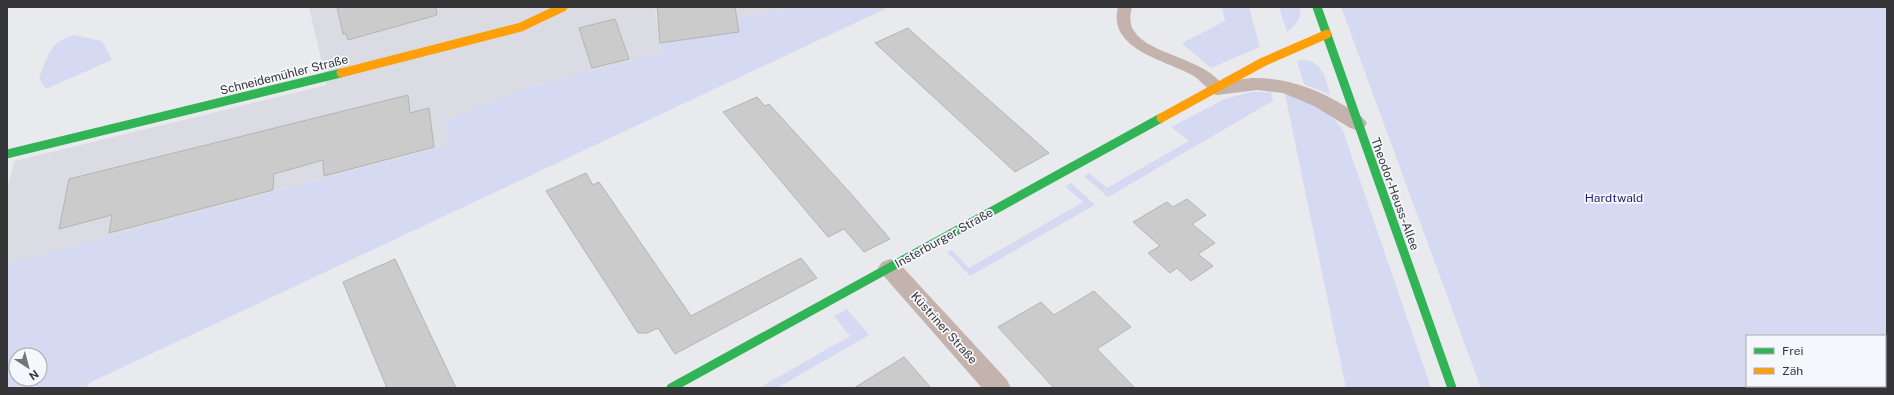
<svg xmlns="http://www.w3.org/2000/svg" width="1894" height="395" font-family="'Public Sans',sans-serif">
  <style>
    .built { fill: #dadbe3 }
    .green { fill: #d5d9f1; fill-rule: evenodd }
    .building { fill: #cccbcc; stroke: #b4b4b4 }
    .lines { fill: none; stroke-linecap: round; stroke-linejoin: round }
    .lane { fill: #c4b2ac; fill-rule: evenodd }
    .street { fill: #c4b2ac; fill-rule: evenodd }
    .fast { stroke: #30b455; stroke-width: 9 }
    .slow { stroke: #ff9f0a; stroke-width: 9 }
    .labels { text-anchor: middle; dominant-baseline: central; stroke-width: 3.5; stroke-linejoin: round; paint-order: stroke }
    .street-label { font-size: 12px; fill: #363638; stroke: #f6f7fc }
    .park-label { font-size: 12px; fill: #211c6f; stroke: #f6f7fc }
  </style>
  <rect width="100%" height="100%" fill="#e9eaed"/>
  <path class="built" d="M 309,7 L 655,7 L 658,30 L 657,7 L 787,7 L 788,10 L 737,17 L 739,32 L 660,43 L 661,53 L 529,87 L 445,120 L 448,145 L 7,264 L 7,188 L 15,161 L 327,85 Z"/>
  <g class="green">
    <path d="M 787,7 L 889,7 L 89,383 L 86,388 L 7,388 L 7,264 L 448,145 L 445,120 L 529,87 L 661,53 L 660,43 L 739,32 L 737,17 L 788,10 ZM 16,355 L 40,355 L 40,379 L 16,379 Z"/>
    <path d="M 1222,7 L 1249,7 L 1260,47 L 1211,68 L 1182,43 L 1225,21 Z"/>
    <path d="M 1279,7 L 1300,7 C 1302,18 1295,26 1287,32 Z"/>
    <path d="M 1341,7 L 1887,7 L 1887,388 L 1481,388 ZM 1747,336 L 1885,336 L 1885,386 L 1747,386 Z"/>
    <path d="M 74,35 L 102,41 L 112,60 L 46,89 L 39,78 C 48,57 49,42 74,35 Z"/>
    <path d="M 1302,60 C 1323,61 1325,77 1330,95 L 1304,84 L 1297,61 Z"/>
    <path d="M 1251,92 L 1271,92 L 1273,101 L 1108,197 L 1084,176 L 1089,173 L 1107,188 L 1189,141 L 1171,127 L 1225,99 Z"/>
    <path d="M 1285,94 C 1308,99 1330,111 1343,131 L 1431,388 L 1346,388 Z"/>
    <path d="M 1071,183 L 1095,205 L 970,276 L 947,252 L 952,250 L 969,268 L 1083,202 L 1065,186 Z"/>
    <path d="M 847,309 L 869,335 L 777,388 L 759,388 L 850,336 L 834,316 Z"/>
  </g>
  <g class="building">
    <path d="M 337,7 L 436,7 L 437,15 L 348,40 L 346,34 L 343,34 Z"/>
    <path d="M 657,7 L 735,7 L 739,32 L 660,43 Z"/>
    <path d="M 615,19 L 629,59 L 592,68 L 579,28 Z"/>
    <path d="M 908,28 L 921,40 L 1049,153 L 1015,172 L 875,43 Z"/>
    <path d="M 408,95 L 410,113 L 429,108 L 434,147 L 324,176 L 323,160 L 274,174 L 273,190 L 109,233 L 112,215 L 59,229 L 69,179 Z"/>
    <path d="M 757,97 L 765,106 L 769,104 L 853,196 L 890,239 L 864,252 L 844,229 L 828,237 L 723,112 Z"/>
    <path d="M 586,173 L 593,185 L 599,182 L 691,316 L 801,258 L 817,278 L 675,354 L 658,328 L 647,333 L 638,333 L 546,191 Z"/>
    <path d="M 1187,199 L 1206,215 L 1192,224 L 1215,243 L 1198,254 L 1213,266 L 1191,281 L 1177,268 L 1170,273 L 1148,253 L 1160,246 L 1133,222 L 1167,202 L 1173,207 Z"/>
    <path d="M 395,259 L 426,325 L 456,388 L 387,388 L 343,282 Z"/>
    <path d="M 1094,291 L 1131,327 L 1097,349 L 1135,388 L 1054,388 L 998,327 L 1041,302 L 1054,315 Z"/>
    <path d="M 904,357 L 931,388 L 854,388 Z"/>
  </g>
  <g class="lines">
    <path class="lane" d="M 1118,7 L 1132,7 C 1130,14 1129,24 1134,31 C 1150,56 1205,57 1225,88 L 1222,92 C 1209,95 1203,81 1192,75 C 1165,60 1107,49 1118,7 Z"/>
    <g class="street">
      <path d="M 1252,78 C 1286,77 1317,89 1345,106 C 1353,111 1362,115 1367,123 L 1364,128 L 1357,130 L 1350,128 L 1314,106 L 1283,93 L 1257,90 L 1217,95 L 1210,93 L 1207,88 L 1210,83 Z"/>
      <path d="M 890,259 L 898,262 L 1007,380 L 1011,388 L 982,388 L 882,274 L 878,268 L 882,262 Z"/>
    </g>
    <g class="fast">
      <path d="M 1317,7 L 1452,388"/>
      <path d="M 7,154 L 341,73"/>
      <path d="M 671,388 L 1161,118"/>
    </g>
    <g class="slow">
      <path d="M 341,73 L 521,27 L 563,7"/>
      <path d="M 1161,118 L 1263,62 L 1327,34"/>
    </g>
  </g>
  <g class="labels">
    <g class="street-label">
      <text transform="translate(284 75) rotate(-14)">Schneidemühler Straße</text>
      <text transform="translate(1395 194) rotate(70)">Theodor-Heuss-Allee</text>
      <text transform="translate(944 238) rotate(-29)">Insterburger Straße</text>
      <text transform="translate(944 328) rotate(48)">Küstriner Straße</text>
    </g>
    <g class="park-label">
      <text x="1614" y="198">Hardtwald</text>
    </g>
  </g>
  <rect width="1894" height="395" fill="none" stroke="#363638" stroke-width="16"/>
  <rect x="1746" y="335" width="140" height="52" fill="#f6f7fc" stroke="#a9aaae"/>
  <rect x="1754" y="348" width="20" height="6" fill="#30b455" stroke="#a9aaae"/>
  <text x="1782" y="355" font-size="12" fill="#363638">Frei</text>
  <rect x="1754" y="368" width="20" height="6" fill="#ff9f0a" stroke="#a9aaae"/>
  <text x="1782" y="375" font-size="12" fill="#363638">Zäh</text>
  <g transform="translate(28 367) rotate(144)"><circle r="19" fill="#f6f7fc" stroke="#a9aaae"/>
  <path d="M0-3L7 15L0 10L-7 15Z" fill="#757577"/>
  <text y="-6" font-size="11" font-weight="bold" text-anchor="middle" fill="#363638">N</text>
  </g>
</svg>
